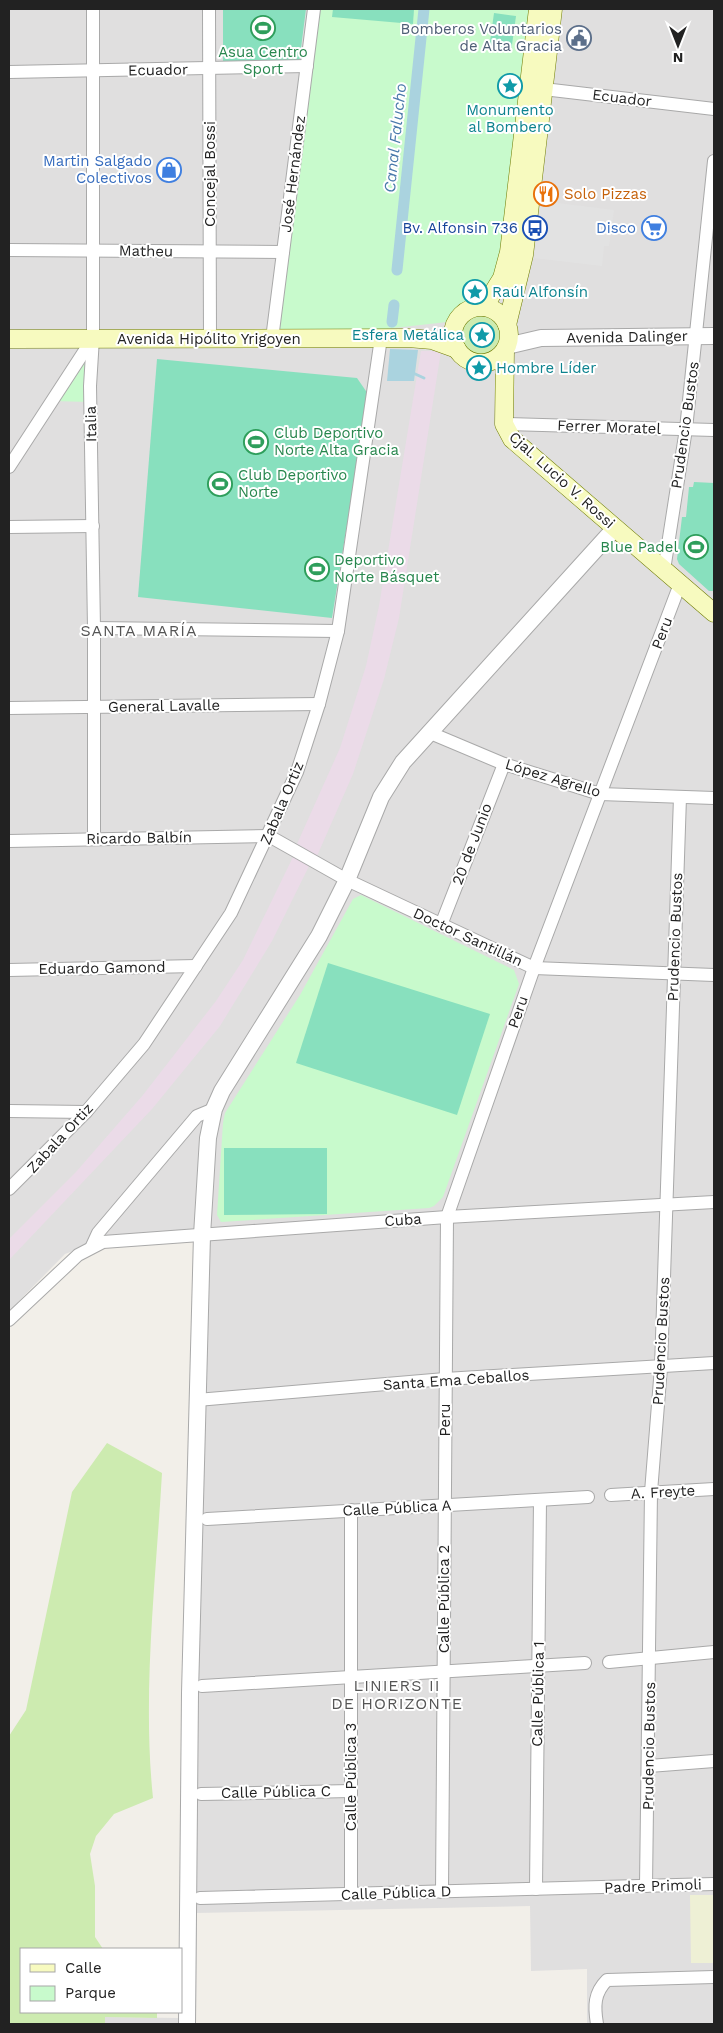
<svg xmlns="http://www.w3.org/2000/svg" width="723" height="2033" font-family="'Work Sans',sans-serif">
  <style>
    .residential { fill: #e0dfdf }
    .industrial { fill: #ebdbe8 }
    .farmland { fill: #eef0d5 }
    .grass { fill: #cdebb0 }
    .park { fill: #c8facc }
    .pitch { fill: #88e0be }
    .parking { fill: #e2e2e2 }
    .water { fill: #aad3df }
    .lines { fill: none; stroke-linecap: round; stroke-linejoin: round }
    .stream { stroke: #aad3df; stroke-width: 3 }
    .canal { stroke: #aad3df; stroke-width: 11 }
    .minor-casing { stroke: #a9a9a9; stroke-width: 14 }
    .tertiary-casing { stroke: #a9a9a9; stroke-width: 18 }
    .secondary-casing { stroke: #707d05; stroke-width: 19 }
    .minor { stroke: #fff; stroke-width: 12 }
    .tertiary { stroke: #fff; stroke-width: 16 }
    .secondary { stroke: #f7fabf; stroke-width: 18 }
    .labels { text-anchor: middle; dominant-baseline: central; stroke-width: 4; stroke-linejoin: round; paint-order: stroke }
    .service-label { font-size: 15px; fill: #4e5e75; stroke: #fff; text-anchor: end }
    .leisure-label { font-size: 15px; fill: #27864d; stroke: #fff; text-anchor: start }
    .street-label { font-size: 15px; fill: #222; stroke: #fff }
    .culture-label { font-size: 15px; fill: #0d838f; stroke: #fff; text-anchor: start }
    .shop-label { font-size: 15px; fill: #366cbe; stroke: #fff; text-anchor: end }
    .food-label { font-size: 15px; fill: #c56008; stroke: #fff; text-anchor: start }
    .transit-label { font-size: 15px; fill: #164399; stroke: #fff; text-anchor: end }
    .water-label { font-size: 16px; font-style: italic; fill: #4a7aab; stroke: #fff }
    .neighbourhood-label { font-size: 16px; letter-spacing: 1px; fill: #555; stroke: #fff }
  </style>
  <rect width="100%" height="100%" fill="#f2efe9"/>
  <path class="residential" d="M 9,9 L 714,9 L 714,2024 L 587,2024 L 587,1969 L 531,1971 L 530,1906 L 197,1913 L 196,2024 L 105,2024 L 105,2017 L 178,2018 L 178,2012 L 181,2012 L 195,1231 L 113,1236 L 65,1254 L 9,1311 Z"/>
  <g class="industrial">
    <path d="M 421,351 L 441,351 L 399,618 L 384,679 L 353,774 L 317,856 L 297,844 L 340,748 L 366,666 L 379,606 Z"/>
    <path d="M 293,857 L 309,866 L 272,941 L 220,1026 L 152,1109 L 9,1260 L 9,1239 L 76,1172 L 143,1095 L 216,1001 L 243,960 Z"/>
  </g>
  <path class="farmland" d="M 690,1895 L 714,1895 L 714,1963 L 691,1963 Z"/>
  <g class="grass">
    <circle cx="481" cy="335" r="24"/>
    <path d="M 107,1443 L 162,1473 C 156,1579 142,1693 153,1798 L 114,1814 L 96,1836 L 90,1854 L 95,1886 L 95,1937 L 103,1949 L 21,1949 L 21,2012 L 157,2012 L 157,2018 L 105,2017 L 105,2024 L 9,2024 L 9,1736 L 26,1710 L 72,1492 Z"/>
  </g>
  <g class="park">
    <path d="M 319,9 L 529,9 L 502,246 L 494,274 L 477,301 L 461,308 L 447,322 L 385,329 L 279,332 Z"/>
    <path d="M 91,348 L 90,402 L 52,401 Z"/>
    <path d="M 361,895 L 514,970 L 519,984 L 443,1197 L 434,1206 L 429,1208 L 221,1222 L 217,1215 L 223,1123 L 225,1113 L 300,995 L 353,899 Z"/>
  </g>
  <g class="pitch">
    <path d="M 223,9 L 306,9 L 299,64 L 223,64 Z"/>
    <path d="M 333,9 L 414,9 L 413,24 L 332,17 Z"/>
    <path d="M 494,13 L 516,16 L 511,52 L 489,49 Z"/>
    <path d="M 157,359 L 357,378 L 368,394 L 332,618 L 138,597 Z"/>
    <path d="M 694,482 L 714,483 L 714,591 L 709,591 L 679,564 L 677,559 L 682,517 L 686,517 L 689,487 L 693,487 Z"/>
    <path d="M 328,963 L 490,1014 L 457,1115 L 296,1063 Z"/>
    <path d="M 224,1148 L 327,1148 L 327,1214 L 224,1215 Z"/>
  </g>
  <path class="parking" d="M 541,201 L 614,210 L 609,246 L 604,246 L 602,266 L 534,258 Z"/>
  <path class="water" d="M 390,349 L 418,350 L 414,381 L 387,381 Z"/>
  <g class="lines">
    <path class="stream" d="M 413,373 L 424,378"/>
    <g class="canal">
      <path d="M 397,270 L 424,9"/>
      <path d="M 392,322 L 394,305"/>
    </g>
    <defs>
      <g id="minor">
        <path d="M 93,9 L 93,338 L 90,386 L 94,628 L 94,839"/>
        <path d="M 209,9 L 210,338"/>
        <path d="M 9,72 L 307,66"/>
        <path d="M 535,88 L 714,109"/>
        <path d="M 9,250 L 283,252"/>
        <path d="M 272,339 L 314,9"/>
        <path d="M 504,424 L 714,430"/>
        <path d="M 9,467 L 91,341"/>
        <path d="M 9,527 L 93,526"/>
        <path d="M 664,570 L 686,429 L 714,161"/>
        <path d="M 94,628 L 338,631"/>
        <path d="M 9,708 L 319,704"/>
        <path d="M 428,732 L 504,764 L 600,794 L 714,798"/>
        <path d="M 9,841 L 269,836 L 347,880 L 534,968 L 714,975"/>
        <path d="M 441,925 L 504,764"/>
        <path d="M 9,970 L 196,966"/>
        <path d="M 9,1111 L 86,1112"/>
        <path d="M 9,1189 L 86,1112 L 144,1044 L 231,913 L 297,772 L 319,704 L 338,631 L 381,338"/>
        <path d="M 92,1246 L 98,1233 L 197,1116 L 214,1109"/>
        <path d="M 9,1320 L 78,1255 L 103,1242 L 447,1217 L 714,1202"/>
        <path d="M 197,1400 L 445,1379 L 714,1363"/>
        <path d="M 611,1495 L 714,1489"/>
        <path d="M 207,1519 L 588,1497"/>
        <path d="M 609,1662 L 714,1652"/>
        <path d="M 202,1686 L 585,1663"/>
        <path d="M 649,1766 L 714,1761"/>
        <path d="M 201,1794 L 351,1791"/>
        <path d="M 646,1886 L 651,1492 L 661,1367 L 680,797"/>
        <path d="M 536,1889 L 540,1500"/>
        <path d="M 442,1892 L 447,1217 L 534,968 L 680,584"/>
        <path d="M 351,1894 L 351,1510"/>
        <path d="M 200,1898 L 714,1884"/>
        <path d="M 597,2024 C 594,2006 594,1993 607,1980 L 714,1977"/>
      </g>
      <g id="tertiary">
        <path d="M 507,346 L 541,338 L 714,336"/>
        <path d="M 187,2024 L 190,1693 L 202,1235 L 208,1138 L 214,1109 L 222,1091 L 319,936 L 347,880 L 381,797 L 403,762 L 615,528"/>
      </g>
      <g id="secondary">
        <path d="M 484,307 L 502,278 L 509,252 L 538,9"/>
        <circle cx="481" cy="335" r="28"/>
        <path d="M 507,325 L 524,255 L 553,9"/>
        <path d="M 9,339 L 408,338 L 432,340 L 457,349"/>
        <path d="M 505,350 L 504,424 L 512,439 L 714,613"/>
      </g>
    </defs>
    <use href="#minor" class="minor-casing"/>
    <use href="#tertiary" class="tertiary-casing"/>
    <use href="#secondary" class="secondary-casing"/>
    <use href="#minor" class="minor"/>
    <use href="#tertiary" class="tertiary"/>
    <use href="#secondary" class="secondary"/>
  </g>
  <defs>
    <symbol id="stadium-ring" viewBox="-11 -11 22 22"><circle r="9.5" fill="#fff" stroke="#2e9e5b" stroke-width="1.5"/><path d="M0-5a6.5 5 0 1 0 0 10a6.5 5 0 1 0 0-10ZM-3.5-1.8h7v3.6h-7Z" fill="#2e9e5b"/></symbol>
    <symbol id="civic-ring" viewBox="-11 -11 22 22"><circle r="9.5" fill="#fff" stroke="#5c6f8a" stroke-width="1.5"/><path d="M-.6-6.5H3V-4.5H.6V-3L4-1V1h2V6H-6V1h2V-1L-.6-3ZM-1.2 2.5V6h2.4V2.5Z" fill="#5c6f8a"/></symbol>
    <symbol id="sight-ring" viewBox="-11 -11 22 22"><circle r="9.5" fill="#fff" stroke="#0f9aa8" stroke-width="1.5"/><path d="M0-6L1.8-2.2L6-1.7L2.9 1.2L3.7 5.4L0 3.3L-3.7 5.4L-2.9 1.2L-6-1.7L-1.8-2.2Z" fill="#0f9aa8"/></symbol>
    <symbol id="shop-ring" viewBox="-11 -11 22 22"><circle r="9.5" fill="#fff" stroke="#3f7fe0" stroke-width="1.5"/><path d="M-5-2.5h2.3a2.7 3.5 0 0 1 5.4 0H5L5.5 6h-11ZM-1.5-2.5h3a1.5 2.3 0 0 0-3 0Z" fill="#3f7fe0"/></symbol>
    <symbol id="restaurant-ring" viewBox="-11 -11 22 22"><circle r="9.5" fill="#fff" stroke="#e8710a" stroke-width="1.5"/><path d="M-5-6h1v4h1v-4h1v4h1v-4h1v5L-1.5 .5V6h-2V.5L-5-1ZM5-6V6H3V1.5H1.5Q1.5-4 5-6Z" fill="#e8710a"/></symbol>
    <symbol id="bus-ring" viewBox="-11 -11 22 22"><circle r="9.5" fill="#fff" stroke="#1a4fb4" stroke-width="1.5"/><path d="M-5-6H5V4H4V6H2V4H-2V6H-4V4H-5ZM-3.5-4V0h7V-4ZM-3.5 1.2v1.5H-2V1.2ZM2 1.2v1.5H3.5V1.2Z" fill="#1a4fb4"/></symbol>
    <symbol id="supermarket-ring" viewBox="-11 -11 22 22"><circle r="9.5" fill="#fff" stroke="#3f7fe0" stroke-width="1.5"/><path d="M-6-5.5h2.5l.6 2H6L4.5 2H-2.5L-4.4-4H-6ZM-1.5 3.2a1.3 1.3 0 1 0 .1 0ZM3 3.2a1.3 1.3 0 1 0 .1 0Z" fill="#3f7fe0"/></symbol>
  </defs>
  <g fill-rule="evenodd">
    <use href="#stadium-ring" x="249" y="14" width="28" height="28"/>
    <use href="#civic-ring" x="565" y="24" width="28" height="28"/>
    <use href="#sight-ring" x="496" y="72" width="28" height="28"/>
    <use href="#shop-ring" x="155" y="156" width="28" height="28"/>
    <use href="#restaurant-ring" x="532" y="180" width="28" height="28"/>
    <use href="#bus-ring" x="521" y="214" width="28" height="28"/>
    <use href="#supermarket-ring" x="640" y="214" width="28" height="28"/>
    <use href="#sight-ring" x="461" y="278" width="28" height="28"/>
    <use href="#sight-ring" x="468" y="321" width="28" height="28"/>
    <use href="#sight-ring" x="465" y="354" width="28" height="28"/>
    <use href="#stadium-ring" x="242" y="428" width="28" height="28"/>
    <use href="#stadium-ring" x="206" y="470" width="28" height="28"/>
    <use href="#stadium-ring" x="682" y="533" width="28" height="28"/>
    <use href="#stadium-ring" x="303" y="555" width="28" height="28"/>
  </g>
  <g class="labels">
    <g class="service-label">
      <text x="562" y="29">Bomberos Voluntarios<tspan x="562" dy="17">de Alta Gracia</tspan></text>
    </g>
    <g class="leisure-label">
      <text x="263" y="52" text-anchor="middle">Asua Centro<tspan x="263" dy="17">Sport</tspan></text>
      <text x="274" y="433">Club Deportivo<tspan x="274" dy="17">Norte Alta Gracia</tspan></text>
      <text x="238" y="475">Club Deportivo<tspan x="238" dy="17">Norte</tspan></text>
      <text x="678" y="547" text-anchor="end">Blue Padel</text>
      <text x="334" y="560">Deportivo<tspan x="334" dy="17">Norte Básquet</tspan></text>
    </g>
    <g class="street-label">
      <text transform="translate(158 70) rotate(-1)">Ecuador</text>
      <text transform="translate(622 98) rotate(7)">Ecuador</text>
      <text transform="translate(210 174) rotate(-90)">Concejal Bossi</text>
      <text transform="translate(293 174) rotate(-83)">José Hernández</text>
      <text transform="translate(146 251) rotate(1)">Matheu</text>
      <text transform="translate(627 337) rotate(-1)">Avenida Dalinger</text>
      <text x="209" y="339">Avenida Hipólito Yrigoyen</text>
      <text transform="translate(91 424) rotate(-91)">Italia</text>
      <text transform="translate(685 425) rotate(-82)">Prudencio Bustos</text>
      <text transform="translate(609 427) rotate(2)">Ferrer Moratel</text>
      <text transform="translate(562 480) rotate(42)">Cjal. Lucio V. Rossi</text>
      <text transform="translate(662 633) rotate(-69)">Peru</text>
      <text transform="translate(164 706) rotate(-1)">General Lavalle</text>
      <text transform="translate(553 778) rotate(17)">López Agrello</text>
      <text transform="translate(282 803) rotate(-67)">Zabala Ortiz</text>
      <text transform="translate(139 838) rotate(-1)">Ricardo Balbín</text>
      <text transform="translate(472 844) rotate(-69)">20 de Junio</text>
      <text transform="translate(468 937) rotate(25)">Doctor Santillán</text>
      <text transform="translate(675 937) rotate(-88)">Prudencio Bustos</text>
      <text transform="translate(102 968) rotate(-1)">Eduardo Gamond</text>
      <text transform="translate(518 1012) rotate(-71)">Peru</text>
      <text transform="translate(60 1138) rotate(-47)">Zabala Ortiz</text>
      <text transform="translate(403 1220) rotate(-4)">Cuba</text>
      <text transform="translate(661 1341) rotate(-87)">Prudencio Bustos</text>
      <text transform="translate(456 1380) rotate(-4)">Santa Ema Ceballos</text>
      <text transform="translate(445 1420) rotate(-90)">Peru</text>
      <text transform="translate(663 1492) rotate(-3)">A. Freyte</text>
      <text transform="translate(397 1508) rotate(-3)">Calle Pública A</text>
      <text transform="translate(444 1599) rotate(-90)">Calle Pública 2</text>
      <text transform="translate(538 1694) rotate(-89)">Calle Pública 1</text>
      <text transform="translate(649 1746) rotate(-89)">Prudencio Bustos</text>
      <text transform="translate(351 1777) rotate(-90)">Calle Pública 3</text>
      <text transform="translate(276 1792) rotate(-1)">Calle Pública C</text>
      <text transform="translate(653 1886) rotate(-2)">Padre Primoli</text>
      <text transform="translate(396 1893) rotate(-2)">Calle Pública D</text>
    </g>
    <g class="culture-label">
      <text x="510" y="110" text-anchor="middle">Monumento<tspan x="510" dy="17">al Bombero</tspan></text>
      <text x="492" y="292">Raúl Alfonsín</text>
      <text x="464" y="335" text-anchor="end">Esfera Metálica</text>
      <text x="496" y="368">Hombre Líder</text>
    </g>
    <g class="shop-label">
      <text x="152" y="161">Martin Salgado<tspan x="152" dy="17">Colectivos</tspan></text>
      <text x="636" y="228">Disco</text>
    </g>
    <g class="food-label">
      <text x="564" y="194">Solo Pizzas</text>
    </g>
    <g class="transit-label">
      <text x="518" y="228">Bv. Alfonsin 736</text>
    </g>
    <g class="water-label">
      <text transform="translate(395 138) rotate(-84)">Canal Falucho</text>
    </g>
    <g class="neighbourhood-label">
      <text x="139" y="630">SANTA MARÍA</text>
      <text x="397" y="1685">LINIERS II<tspan x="397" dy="18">DE HORIZONTE</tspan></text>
    </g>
  </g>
  <rect width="723" height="2033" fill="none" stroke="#222222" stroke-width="20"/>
  <rect x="20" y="1948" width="162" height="65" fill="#ffffff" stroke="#a7a7a7"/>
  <rect x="30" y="1964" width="25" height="8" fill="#f7fabf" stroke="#a7a7a7"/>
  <text x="65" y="1973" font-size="15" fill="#222222">Calle</text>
  <rect x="30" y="1986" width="25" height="15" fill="#c8facc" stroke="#a7a7a7"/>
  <text x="65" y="1998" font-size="15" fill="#222222">Parque</text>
  <g transform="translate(678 45) rotate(180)" stroke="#ffffff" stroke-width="4" paint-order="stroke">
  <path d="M0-4L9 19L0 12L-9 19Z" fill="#222222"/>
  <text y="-8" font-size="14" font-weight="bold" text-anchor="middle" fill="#222222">N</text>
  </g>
</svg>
